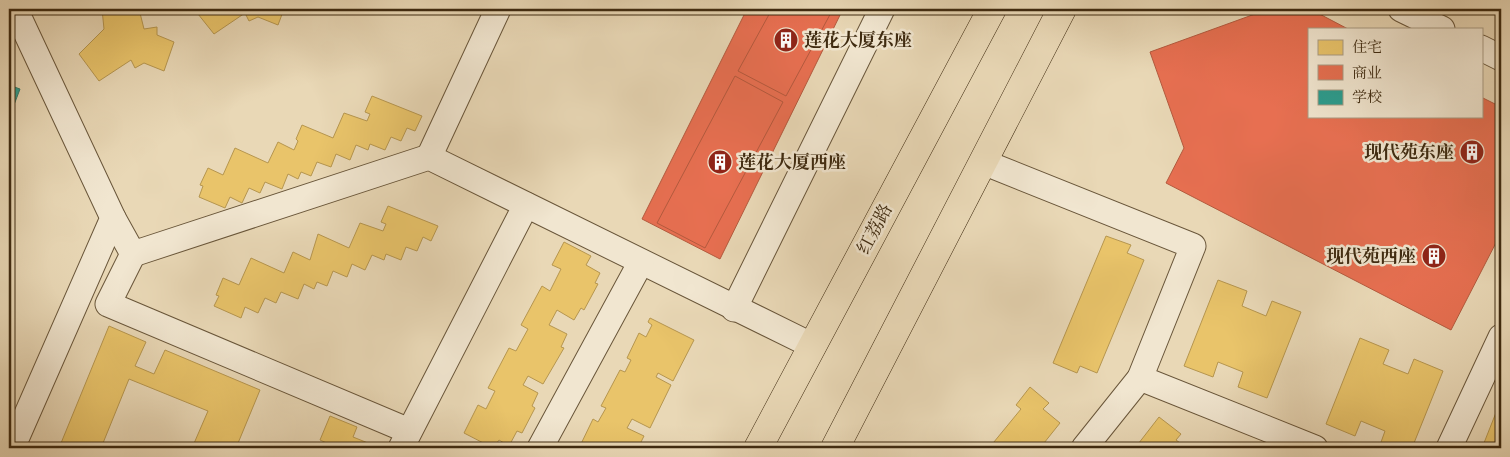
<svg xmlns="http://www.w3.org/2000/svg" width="1510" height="457" font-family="'IM FELL French Canon','Noto Serif SC',serif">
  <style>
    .homes { fill: #e9c46a; stroke: #b6964f }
    .shops { fill: #e76f51; stroke: #b45a3e }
    .schools { fill: #2a9d8f; stroke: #307a69 }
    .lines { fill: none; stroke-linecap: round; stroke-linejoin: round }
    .minor-casing { stroke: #69563a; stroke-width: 27 }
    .major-casing { stroke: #3e2a10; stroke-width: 29 }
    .minor { stroke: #f1e6d0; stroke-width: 25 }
    .major { stroke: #e9d8b6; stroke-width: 28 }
    .labels { text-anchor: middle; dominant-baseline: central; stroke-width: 5; stroke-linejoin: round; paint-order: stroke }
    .poi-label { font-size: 18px; font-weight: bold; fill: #3e2a10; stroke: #f1e6d0; text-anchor: start }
    .street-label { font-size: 18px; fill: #3e2a10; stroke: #f1e6d0 }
  </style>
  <rect width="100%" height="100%" fill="#e9d8b6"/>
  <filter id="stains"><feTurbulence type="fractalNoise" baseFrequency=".004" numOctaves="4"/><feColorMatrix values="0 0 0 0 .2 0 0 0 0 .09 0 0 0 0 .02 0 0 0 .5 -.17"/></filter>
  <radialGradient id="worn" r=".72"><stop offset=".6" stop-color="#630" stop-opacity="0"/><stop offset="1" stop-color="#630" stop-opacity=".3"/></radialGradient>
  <g class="homes">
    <path d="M 102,9 L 139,9 L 144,29 L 157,27 L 157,35 L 174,42 L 164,71 L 144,63 L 135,68 L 131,60 L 99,81 L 79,54 L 104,29 Z"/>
    <path d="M 194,9 L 284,9 L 278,25 L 258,17 L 249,21 L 245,13 L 214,34 Z"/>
    <path d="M 372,96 L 422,116 L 415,131 L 407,128 L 401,141 L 391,137 L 385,150 L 370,144 L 368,150 L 356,145 L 350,160 L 336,154 L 331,167 L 317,162 L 311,176 L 301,172 L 298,179 L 288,174 L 282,189 L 265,182 L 260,193 L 249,188 L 242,203 L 230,197 L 225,208 L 199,197 L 203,186 L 200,185 L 208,168 L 223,175 L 235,148 L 268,163 L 278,142 L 294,150 L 298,141 L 296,139 L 302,125 L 333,138 L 344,113 L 367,121 L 370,114 L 365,112 Z"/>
    <path d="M 1488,111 L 1501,118 L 1495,129 L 1500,132 L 1501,130 L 1501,206 L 1490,200 L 1481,218 L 1463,208 L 1470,195 L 1460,190 L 1454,203 L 1440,196 L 1449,182 L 1432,173 L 1462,116 L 1481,125 Z"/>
    <path d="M 1437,205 L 1450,211 L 1444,222 L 1449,225 L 1455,214 L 1479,226 L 1472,238 L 1487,246 L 1472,275 L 1456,266 L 1452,273 L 1468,281 L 1457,303 L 1439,294 L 1430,311 L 1412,302 L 1419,288 L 1410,284 L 1403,297 L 1390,290 L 1398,275 L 1382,266 L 1412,208 L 1430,218 Z"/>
    <path d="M 388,206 L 438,226 L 431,241 L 423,237 L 417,251 L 406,247 L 401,260 L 386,254 L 384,260 L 372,255 L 365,270 L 352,264 L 347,277 L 333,271 L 327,286 L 317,282 L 314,289 L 304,284 L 298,299 L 281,292 L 276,303 L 265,298 L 258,313 L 245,307 L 241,318 L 214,306 L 219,296 L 216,295 L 223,278 L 239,285 L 251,258 L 284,273 L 293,252 L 310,260 L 318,234 L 349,248 L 360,223 L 383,231 L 386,224 L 381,222 Z"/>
    <path d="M 1106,236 L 1131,245 L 1127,253 L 1144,260 L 1097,373 L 1080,366 L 1077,373 L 1053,363 Z"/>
    <path d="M 564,242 L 591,256 L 586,265 L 600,273 L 595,283 L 598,284 L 584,310 L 581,308 L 574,320 L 557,310 L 549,325 L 567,334 L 561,347 L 564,348 L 543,384 L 528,376 L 523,385 L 538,393 L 532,406 L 535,408 L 522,433 L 517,431 L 509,446 L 499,440 L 493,448 L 464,433 L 478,405 L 486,409 L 495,391 L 488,388 L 509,348 L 516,351 L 528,329 L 521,325 L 542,286 L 550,291 L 561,269 L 552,265 Z"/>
    <path d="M 1218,280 L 1247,291 L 1242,306 L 1266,316 L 1272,301 L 1301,312 L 1267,398 L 1238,387 L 1243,372 L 1218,362 L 1213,377 L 1184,366 Z"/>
    <path d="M 650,318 L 694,340 L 673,381 L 658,373 L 656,377 L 671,385 L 650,428 L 632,419 L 627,428 L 644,436 L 638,448 L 579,448 L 593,419 L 598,422 L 606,408 L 601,406 L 620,370 L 625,372 L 631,360 L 627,358 L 639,333 L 646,337 L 652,325 L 648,322 Z"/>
    <path d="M 109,326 L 146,342 L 135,366 L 154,374 L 165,350 L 260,390 L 236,448 L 192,448 L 208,411 L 129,379 L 101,448 L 59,448 Z"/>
    <path d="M 1360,338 L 1389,350 L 1383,364 L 1408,374 L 1414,359 L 1443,371 L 1412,448 L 1387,448 L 1380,445 L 1385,431 L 1361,421 L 1355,436 L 1326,424 Z"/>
    <path d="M 1030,387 L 1049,403 L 1043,409 L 1060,423 L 1040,448 L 989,448 L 1021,409 L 1016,405 Z"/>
    <path d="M 1499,405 L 1501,406 L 1501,448 L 1482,448 Z"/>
    <path d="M 330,416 L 357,427 L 353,437 L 368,443 L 366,448 L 327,448 L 329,444 L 320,440 Z"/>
    <path d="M 1159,417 L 1181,434 L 1176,440 L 1187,448 L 1135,448 Z"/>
  </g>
  <g class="shops">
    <path d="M 747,9 L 843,9 L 720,259 L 642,219 Z"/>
    <path d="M 772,9 L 833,9 L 786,96 L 738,71 Z"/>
    <path d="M 1258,9 L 1310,9 L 1348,29 L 1309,29 L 1309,116 L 1481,116 L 1481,97 L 1501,107 L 1501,233 L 1451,330 L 1166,183 L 1184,148 L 1150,52 L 1255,14 Z"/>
    <path d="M 735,76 L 783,102 L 705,248 L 657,223 Z"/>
  </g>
  <path class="schools" d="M 9,85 L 20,89 L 9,118 Z"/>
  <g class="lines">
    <defs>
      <g id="minor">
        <path d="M 1401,9 L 1442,29"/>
        <path d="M 1481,48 L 1501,58"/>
        <path d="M 429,157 L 498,9"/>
        <path d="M 983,162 L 1193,246 L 1140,378 L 1084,448"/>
        <path d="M 113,218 L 133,254 L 429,157 L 813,346"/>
        <path d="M 133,254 L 108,304 L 409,431"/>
        <path d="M 734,309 L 882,9"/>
        <path d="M 1140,378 L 1315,448"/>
        <path d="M 12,448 L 113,218 L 15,9"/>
        <path d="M 401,448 L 526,205"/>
        <path d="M 540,448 L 641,262"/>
        <path d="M 1449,448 L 1501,337"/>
      </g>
      <g id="major">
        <path d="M 758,448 L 992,9"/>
        <path d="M 835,448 L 1062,9"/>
      </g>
    </defs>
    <use href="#minor" class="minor-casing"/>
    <use href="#major" class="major-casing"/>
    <use href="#minor" class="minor"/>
    <use href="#major" class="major"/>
  </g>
  <defs>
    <symbol id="building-disc" viewBox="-11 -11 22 22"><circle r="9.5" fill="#8f2418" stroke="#f1e6d0"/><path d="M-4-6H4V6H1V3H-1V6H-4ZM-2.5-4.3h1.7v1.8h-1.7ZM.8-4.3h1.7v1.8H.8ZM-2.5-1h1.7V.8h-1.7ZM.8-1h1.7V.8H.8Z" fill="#fff"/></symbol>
  </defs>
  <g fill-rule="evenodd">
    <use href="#building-disc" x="772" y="26" width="28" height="28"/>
    <use href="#building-disc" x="1458" y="138" width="28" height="28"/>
    <use href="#building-disc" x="706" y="148" width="28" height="28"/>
    <use href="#building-disc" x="1420" y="242" width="28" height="28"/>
  </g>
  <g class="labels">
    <g class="poi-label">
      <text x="804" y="40">莲花大厦东座</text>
      <text x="1454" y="152" text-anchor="end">现代苑东座</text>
      <text x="738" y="162">莲花大厦西座</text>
      <text x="1416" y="256" text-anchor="end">现代苑西座</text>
    </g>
    <g class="street-label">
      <text transform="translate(875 229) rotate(-62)">红荔路</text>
    </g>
  </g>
  <rect width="1510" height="457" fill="none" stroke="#e9d8b6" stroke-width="30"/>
  <rect x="10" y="10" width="1490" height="437" fill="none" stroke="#3e2a10" stroke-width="2.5"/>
  <rect x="15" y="15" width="1480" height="427" fill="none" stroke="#3e2a10"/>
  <rect x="1308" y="28" width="175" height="90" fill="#f1e6d0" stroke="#a99b83"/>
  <rect x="1318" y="40" width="25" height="15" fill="#e9c46a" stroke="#a99b83"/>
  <text x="1352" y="52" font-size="15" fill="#3e2a10">住宅</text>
  <rect x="1318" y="65" width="25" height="15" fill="#e76f51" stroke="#a99b83"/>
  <text x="1352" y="78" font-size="15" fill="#3e2a10">商业</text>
  <rect x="1318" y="90" width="25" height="15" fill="#2a9d8f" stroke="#a99b83"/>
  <text x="1352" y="102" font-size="15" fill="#3e2a10">学校</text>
  <rect width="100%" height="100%" filter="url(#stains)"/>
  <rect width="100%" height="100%" fill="url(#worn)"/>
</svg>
